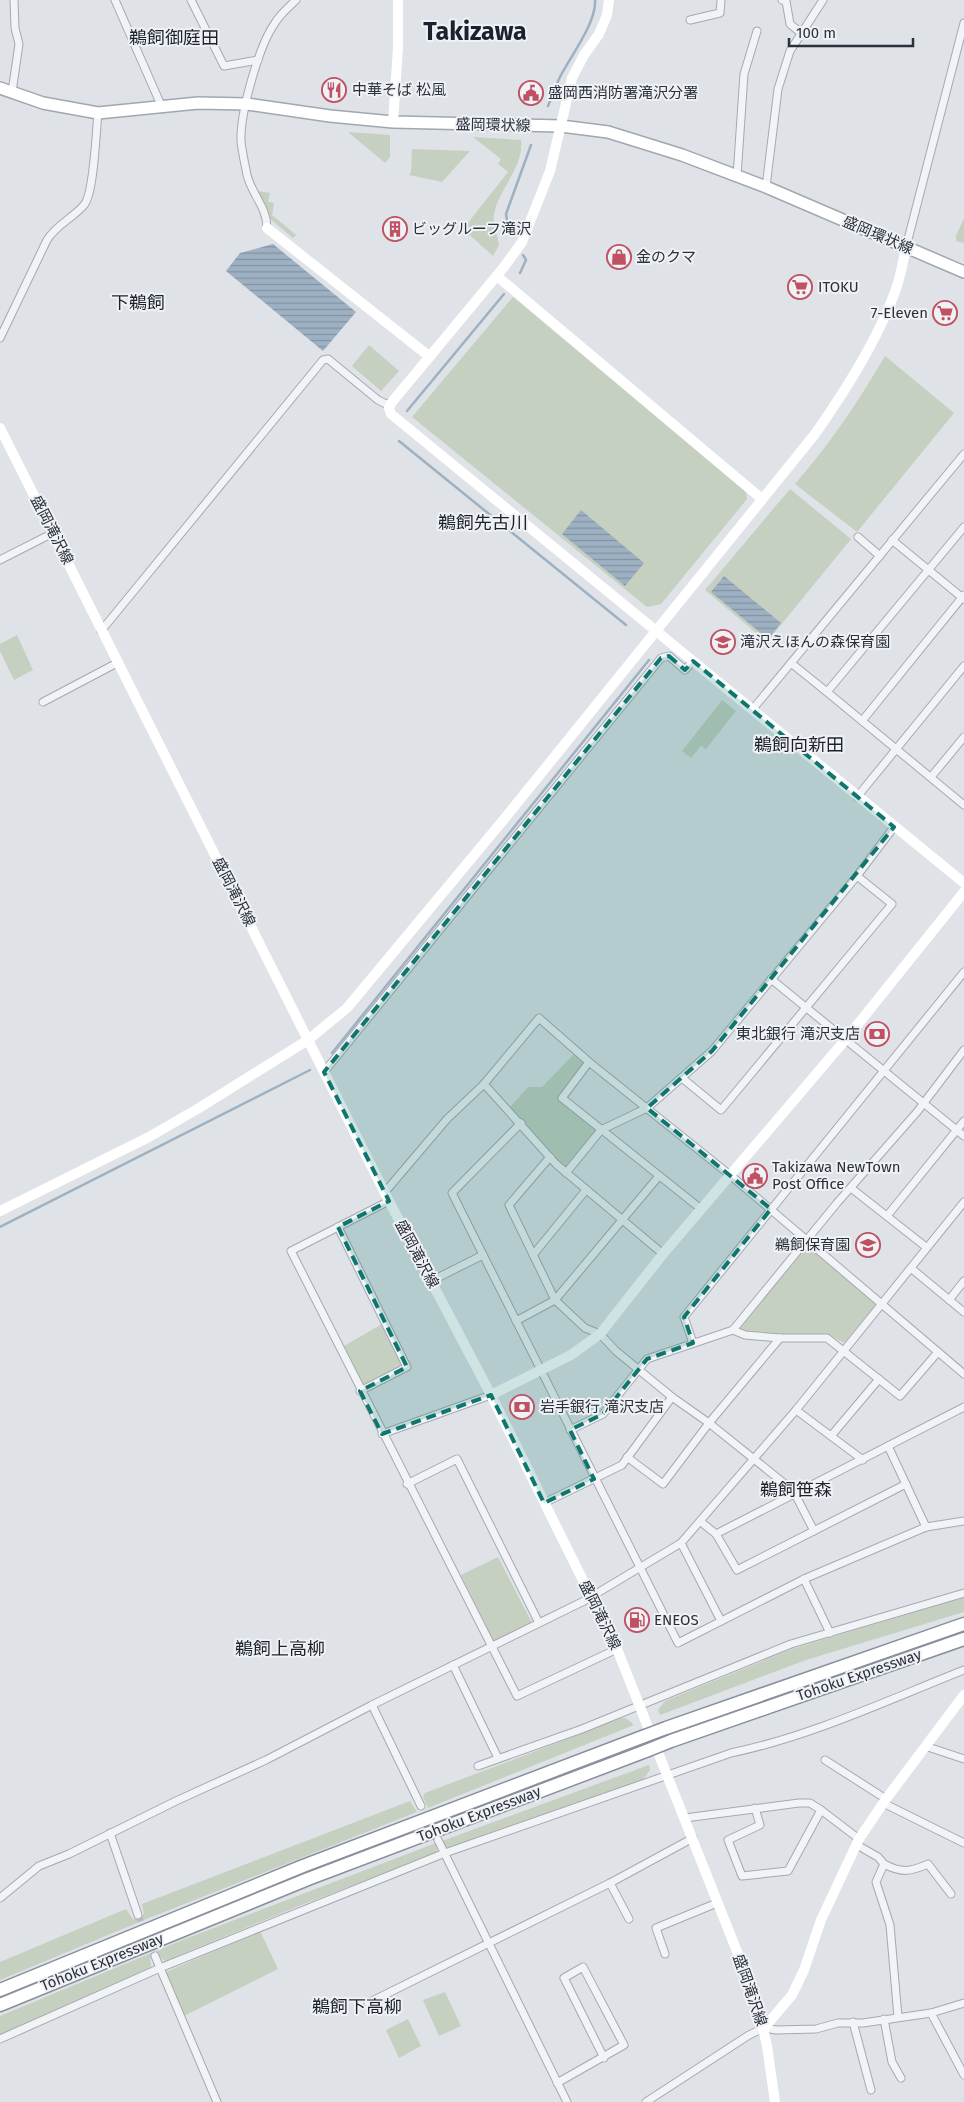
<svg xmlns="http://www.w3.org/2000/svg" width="964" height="2102" font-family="'Fira Sans','Noto Sans JP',sans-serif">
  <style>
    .green { fill: #c5d0c1 }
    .water { fill: url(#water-rules) }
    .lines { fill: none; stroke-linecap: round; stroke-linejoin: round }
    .stream { stroke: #9eb1c3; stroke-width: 2.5 }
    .street-tunnel { stroke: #bbbfc5; stroke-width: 7; stroke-dasharray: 7 3.5; stroke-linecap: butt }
    .street-casing { stroke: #a5a9b0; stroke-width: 9 }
    .primary-casing { stroke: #a0a7b1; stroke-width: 14 }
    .highway-casing { stroke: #88909c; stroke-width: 15 }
    .street { stroke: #f2f3f6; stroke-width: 7 }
    .secondary { stroke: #fff; stroke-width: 10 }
    .primary { stroke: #fff; stroke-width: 11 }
    .highway { stroke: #fff; stroke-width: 12 }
    .highway-bridge-casing { stroke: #88909c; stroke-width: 15; stroke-linecap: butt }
    .highway-bridge { stroke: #fff; stroke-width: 12 }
    .marked { fill: #0f766e; fill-opacity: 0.2; stroke: #0f766e; stroke-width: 4; stroke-dasharray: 10 6; stroke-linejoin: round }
    .labels { text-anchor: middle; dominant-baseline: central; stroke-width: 4; stroke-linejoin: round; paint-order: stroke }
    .poi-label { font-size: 15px; fill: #2a313c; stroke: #eff1f5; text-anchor: start }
    .street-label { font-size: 15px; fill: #2a313c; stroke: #eff1f5 }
    .quarter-label { font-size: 18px; fill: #1c222d; stroke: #eff1f5 }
    .town-label { font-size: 25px; font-weight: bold; fill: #1c222d; stroke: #eff1f5 }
  </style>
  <defs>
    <pattern id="water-rules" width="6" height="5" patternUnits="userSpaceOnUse" patternTransform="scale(1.25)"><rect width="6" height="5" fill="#9eb1c3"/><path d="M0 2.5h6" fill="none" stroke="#8191a0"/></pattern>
  </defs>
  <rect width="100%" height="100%" fill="#dfe2e7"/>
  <g class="green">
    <path d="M 348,132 L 390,135 L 390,157 L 385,163 Z"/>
    <path d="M 473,137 L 521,140 C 524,168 499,188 494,214 C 492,223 498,236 499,245 L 493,256 L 463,229 L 508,172 L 498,164 L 501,159 Z"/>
    <path d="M 412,149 L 470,151 L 442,182 L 409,175 L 411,172 Z"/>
    <path d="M 258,191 L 270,193 L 268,202 L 274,203 L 272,215 L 296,235 L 293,238 L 268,217 L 256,192 Z"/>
    <path d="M 964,218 L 964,243 L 956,241 L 956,236 Z"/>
    <path d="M 513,297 L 746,492 L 747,499 L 661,604 L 647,607 L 412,417 Z"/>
    <path d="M 369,345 L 399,371 L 381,391 L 352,366 Z"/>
    <path d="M 885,356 L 954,413 L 857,532 L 795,484 C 832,441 856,405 885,356 Z"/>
    <path d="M 790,489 L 851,539 L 767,642 L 705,590 Z"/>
    <path d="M 17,635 L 33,670 L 14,680 L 0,651 L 0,644 Z"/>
    <path d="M 722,700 L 736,711 L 706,749 L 701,746 L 691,758 L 682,751 Z"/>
    <path d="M 575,1053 L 586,1062 L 559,1098 L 598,1130 L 566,1171 L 510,1107 L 528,1087 L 542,1087 Z"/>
    <path d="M 810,1246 L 877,1303 L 844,1343 L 829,1335 L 781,1335 L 747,1332 L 739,1328 L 803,1251 Z"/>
    <path d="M 382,1324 L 402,1363 L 400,1368 L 363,1387 L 344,1346 Z"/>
    <path d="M 498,1557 L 532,1623 L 494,1642 L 461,1575 Z"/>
    <path d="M 964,1597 L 964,1612 L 806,1660 L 660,1715 L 658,1710 L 665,1701 L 792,1649 Z"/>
    <path d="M 619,1718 L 626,1718 L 634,1725 L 428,1808 L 423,1797 L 425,1793 C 490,1768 555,1745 619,1718 Z"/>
    <path d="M 649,1765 L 650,1770 L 643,1780 L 448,1849 L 442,1841 Z"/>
    <path d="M 410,1801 L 417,1812 L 144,1920 L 0,1980 L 0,1962 L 126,1909 L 133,1919 L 144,1914 L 142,1904 Z"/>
    <path d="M 436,1843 L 437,1851 L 434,1854 L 299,1906 L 165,1961 L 158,1955 L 150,1958 L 151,1967 L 145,1972 L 0,2035 L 0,2016 L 185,1939 Z"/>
    <path d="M 260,1931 L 278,1969 L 182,2017 L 164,1973 Z"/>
    <path d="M 445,1992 L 461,2026 L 439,2036 L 423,2000 Z"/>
    <path d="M 408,2019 L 421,2046 L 399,2058 L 386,2030 Z"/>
  </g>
  <g class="water">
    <path d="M 273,244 L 356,312 L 323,351 L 226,271 L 240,253 Z"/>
    <path d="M 581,510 L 644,563 L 625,586 L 562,534 Z"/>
    <path d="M 724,576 L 781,623 L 768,639 L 711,592 Z"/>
  </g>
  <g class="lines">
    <g class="stream">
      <path d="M 548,106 C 552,97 555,87 560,77 C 570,57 597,22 595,0"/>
      <path d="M 508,226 L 506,214 L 531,145"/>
      <path d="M 520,273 L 526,260 L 523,255"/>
      <path d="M 407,411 L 504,294"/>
      <path d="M 399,441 L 626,625"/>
      <path d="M 332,1053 L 649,660"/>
      <path d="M 0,1227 L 310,1070"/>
    </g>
    <path class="street-tunnel" d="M 138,1915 L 155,1956"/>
    <defs>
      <g id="street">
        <path d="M 115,0 L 161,105"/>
        <path d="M 191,0 L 224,66 L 258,60"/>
        <path d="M 782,0 L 786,1 L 790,24 L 801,33"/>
        <path d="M 690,20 L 720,13 L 721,0"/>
        <path d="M 12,92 L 19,44 L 15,28 L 14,0"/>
        <path d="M 737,176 L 744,74 L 757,31"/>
        <path d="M 766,187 L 778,89 L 790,51 L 823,0"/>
        <path d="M 267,228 C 267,207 252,195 247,175 C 245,164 242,152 241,141 C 240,113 259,45 275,23 C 280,14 289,7 296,0"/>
        <path d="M 906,247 L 964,23"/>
        <path d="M 0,338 L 47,240 C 56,225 73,218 84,205 C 94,194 96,131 98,113"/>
        <path d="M 964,527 L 827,692 L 964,805"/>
        <path d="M 858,537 L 880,556"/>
        <path d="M 892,540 L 964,599"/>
        <path d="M 0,560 L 53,533"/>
        <path d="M 101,631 L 323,360 L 328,359 L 378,400 L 386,404 L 392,402"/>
        <path d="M 791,663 L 827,692"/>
        <path d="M 43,702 L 117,663"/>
        <path d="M 752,710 L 964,454"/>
        <path d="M 862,721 L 964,595"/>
        <path d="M 931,777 L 964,737"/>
        <path d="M 857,797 L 964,666"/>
        <path d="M 771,979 L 964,1136"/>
        <path d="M 589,1062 L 562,1098 L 701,1209"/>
        <path d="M 324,1072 L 661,658 L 669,656 L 685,670 L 693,661"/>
        <path d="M 682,1078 L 721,1110 L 892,904 L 857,876"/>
        <path d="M 484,1084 L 556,1164 L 663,1254"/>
        <path d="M 521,1123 L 452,1193 L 678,1643 L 804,1579 L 926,1527 L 964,1521"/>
        <path d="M 550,1157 L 509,1205 L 555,1300 L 585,1328 L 600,1334 L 616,1351 L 672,1397 L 709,1423 L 790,1488 L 795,1494 L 814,1531"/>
        <path d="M 566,1173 L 601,1130 L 647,1108 L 712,1051 L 857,876 L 894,827"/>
        <path d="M 851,1188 L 926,1247"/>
        <path d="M 385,1192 L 447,1119 L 484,1084 L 539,1018 L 589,1062 L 730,1175 L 964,1374"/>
        <path d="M 389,1201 L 291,1251 L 517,1696 L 617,1649"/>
        <path d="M 887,1216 L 964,1121"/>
        <path d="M 338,1227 L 407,1367 L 360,1391"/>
        <path d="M 533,1255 L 586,1190"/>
        <path d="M 912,1269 L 964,1312"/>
        <path d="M 431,1281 L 483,1255"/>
        <path d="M 949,1300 L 964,1281"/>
        <path d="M 516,1321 L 555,1300 L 659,1176"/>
        <path d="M 733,1330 L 745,1335 L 780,1338 L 827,1338 L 900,1396 L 938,1352"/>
        <path d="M 693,1343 L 684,1317 L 964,972"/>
        <path d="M 796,1410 L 863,1460"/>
        <path d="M 570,1430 L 603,1414 L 647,1359 L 733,1330 L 837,1203 L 917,1112 L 964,1050"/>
        <path d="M 382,1434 L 491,1395"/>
        <path d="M 831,1436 L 879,1379"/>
        <path d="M 888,1446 L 926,1527"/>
        <path d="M 627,1457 L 663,1484 L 709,1423 L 780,1338"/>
        <path d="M 407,1484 L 457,1459 L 539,1623"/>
        <path d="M 544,1503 L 622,1465 L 672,1397"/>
        <path d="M 701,1522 L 716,1534 L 964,1407"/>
        <path d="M 716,1534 L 737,1570 L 906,1484"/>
        <path d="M 681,1543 L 721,1621"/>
        <path d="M 804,1579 L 830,1633"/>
        <path d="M 453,1665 L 498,1758"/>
        <path d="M 372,1705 L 421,1806"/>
        <path d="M 925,1746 L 964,1759"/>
        <path d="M 825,1760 L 886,1799"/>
        <path d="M 478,1766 L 582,1729 L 791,1644 L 964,1593"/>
        <path d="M 883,1803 L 964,1843"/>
        <path d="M 755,1808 L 760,1825 L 728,1840 L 742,1876 L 788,1871 L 821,1810"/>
        <path d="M 685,1818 L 799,1803 L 810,1803 L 821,1810 L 859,1839"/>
        <path d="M 110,1833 L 138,1915"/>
        <path d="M 438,1840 L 567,2102"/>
        <path d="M 857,1845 L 878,1857 L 884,1864 L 876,1882 L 890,1925 L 898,2017"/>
        <path d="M 884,1864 C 901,1873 910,1872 928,1864 L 951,1894"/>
        <path d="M 610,1883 L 629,1919"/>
        <path d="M 0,1898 L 39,1866 L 69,1854 L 176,1801 L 266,1760 L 372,1705 L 584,1601 L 681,1543 L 796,1410 L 964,1202"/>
        <path d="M 665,1954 L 656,1928 L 717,1903"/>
        <path d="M 155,1956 L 217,2102"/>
        <path d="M 368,2003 L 610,1883 L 693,1838"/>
        <path d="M 931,2013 L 964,2075"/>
        <path d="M 884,2019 L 892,2062 L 901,2078"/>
        <path d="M 853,2022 L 871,2090"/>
        <path d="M 0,2039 L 160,1968 L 445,1853 L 731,1753 C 812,1736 888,1700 964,1670"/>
        <path d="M 557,2083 L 624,2045 L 583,1967 L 564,1978 L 604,2058"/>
        <path d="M 646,2102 L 749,2035 L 764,2028 L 776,2030 L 816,2029 L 838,2023 L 863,2023 L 931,2013 L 964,2003"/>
      </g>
      <path id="primary" d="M 0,88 L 43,103 L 98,113 L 198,103 L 247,104 L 330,116 L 393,122 L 561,126 L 608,132 L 682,155 L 766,187 L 964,272"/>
      <g id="highway">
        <path d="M 666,1728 L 964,1624"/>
        <path d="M 671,1741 L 964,1639"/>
        <path d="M 0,1990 L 303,1866 L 642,1737"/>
        <path d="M 0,2005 L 308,1879 L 646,1751"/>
      </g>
    </defs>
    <use href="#street" class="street-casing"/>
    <use href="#primary" class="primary-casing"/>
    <use href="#highway" class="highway-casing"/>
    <use href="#street" class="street"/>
    <g class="secondary">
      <path d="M 609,0 L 607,15 L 599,34 L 584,55 L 572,78 L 550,171 L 522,242 L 504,267 L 392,402 L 389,408 L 391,414 L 964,883"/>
      <path d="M 393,122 L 398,48 L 398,0"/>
      <path d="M 267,228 L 430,357"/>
      <path d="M 497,276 L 762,499"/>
      <path d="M 0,428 L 389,1201 L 491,1395 L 617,1649 L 757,2002 L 767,2046 L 775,2102"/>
      <path d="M 0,1211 L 149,1137 L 199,1108 L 308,1040 L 347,1008 L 505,818 L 815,434 C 846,390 878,340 896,289 C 901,275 903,261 906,247"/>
      <path d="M 491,1395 L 571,1355 L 600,1334 L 663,1254 L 846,1039 L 964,892"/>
      <path d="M 764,2028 L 792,1995 L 804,1970 L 821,1920 L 859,1839 L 886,1799 L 964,1695"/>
    </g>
    <use href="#primary" class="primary"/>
    <use href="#highway" class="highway"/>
    <defs>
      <g id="highway-bridge">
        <path d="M 642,1737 L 666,1728"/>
        <path d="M 646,1751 L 671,1741"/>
      </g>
    </defs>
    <use href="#highway-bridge" class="highway-bridge-casing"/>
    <use href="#highway-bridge" class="highway-bridge"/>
  </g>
  <path class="marked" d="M 669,656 L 685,670 L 693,661 L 894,827 L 712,1051 L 647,1108 L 771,1209 L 684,1317 L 693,1343 L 647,1359 L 603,1414 L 570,1430 L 594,1479 L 544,1503 L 491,1395 L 382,1434 L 360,1391 L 407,1367 L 338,1227 L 389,1201 L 324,1072 L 661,658 Z"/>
  <defs>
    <symbol id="restaurant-ring" viewBox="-11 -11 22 22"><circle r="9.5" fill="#eff1f5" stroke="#bf5163" stroke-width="1.5"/><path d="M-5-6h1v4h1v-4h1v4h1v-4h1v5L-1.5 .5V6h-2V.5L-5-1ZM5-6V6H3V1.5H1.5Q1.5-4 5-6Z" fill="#bf5163"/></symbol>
    <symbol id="civic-ring" viewBox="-11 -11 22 22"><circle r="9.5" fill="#eff1f5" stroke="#bf5163" stroke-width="1.5"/><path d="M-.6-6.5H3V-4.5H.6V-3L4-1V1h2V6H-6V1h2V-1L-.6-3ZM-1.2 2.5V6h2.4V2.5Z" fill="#bf5163"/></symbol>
    <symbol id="building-ring" viewBox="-11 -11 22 22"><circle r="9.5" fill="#eff1f5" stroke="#bf5163" stroke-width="1.5"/><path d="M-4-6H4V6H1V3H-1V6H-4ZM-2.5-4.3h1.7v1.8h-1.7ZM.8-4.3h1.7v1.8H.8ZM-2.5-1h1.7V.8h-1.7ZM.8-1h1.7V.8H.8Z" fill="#bf5163"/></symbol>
    <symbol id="shop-ring" viewBox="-11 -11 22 22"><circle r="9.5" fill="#eff1f5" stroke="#bf5163" stroke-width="1.5"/><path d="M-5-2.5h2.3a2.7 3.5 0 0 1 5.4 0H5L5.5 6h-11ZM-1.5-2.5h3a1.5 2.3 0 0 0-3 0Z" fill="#bf5163"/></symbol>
    <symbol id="supermarket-ring" viewBox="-11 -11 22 22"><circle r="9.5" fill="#eff1f5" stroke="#bf5163" stroke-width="1.5"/><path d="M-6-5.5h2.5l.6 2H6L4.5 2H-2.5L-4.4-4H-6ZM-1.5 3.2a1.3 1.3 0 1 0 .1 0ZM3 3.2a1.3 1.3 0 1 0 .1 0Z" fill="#bf5163"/></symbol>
    <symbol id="school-ring" viewBox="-11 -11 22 22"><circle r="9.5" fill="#eff1f5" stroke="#bf5163" stroke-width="1.5"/><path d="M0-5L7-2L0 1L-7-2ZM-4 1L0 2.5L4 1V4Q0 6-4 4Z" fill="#bf5163"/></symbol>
    <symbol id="bank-ring" viewBox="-11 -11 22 22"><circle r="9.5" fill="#eff1f5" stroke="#bf5163" stroke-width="1.5"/><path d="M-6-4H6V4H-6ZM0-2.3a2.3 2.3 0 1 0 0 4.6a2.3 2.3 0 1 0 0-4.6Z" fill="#bf5163"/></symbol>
    <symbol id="fuel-ring" viewBox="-11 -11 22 22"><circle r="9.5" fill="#eff1f5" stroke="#bf5163" stroke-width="1.5"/><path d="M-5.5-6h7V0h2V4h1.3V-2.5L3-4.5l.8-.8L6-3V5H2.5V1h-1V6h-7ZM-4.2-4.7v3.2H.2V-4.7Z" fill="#bf5163"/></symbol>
  </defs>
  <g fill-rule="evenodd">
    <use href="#restaurant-ring" x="320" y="76" width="28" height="28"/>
    <use href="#civic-ring" x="517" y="79" width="28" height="28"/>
    <use href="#building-ring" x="381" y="215" width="28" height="28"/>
    <use href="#shop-ring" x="605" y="243" width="28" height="28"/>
    <use href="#supermarket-ring" x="786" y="273" width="28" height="28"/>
    <use href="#supermarket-ring" x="931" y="299" width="28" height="28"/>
    <use href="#school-ring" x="709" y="628" width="28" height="28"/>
    <use href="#bank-ring" x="863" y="1020" width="28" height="28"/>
    <use href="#civic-ring" x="741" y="1162" width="28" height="28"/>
    <use href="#school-ring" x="854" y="1231" width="28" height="28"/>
    <use href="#bank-ring" x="508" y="1393" width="28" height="28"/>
    <use href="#fuel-ring" x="623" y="1606" width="28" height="28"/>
  </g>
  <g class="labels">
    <g class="poi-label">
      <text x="352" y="90">中華そば 松風</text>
      <text x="548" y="93">盛岡西消防署滝沢分署</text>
      <text x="412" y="229">ビッグルーフ滝沢</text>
      <text x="636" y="257">金のクマ</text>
      <text x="818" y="287">ITOKU</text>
      <text x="928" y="313" text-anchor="end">7-Eleven</text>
      <text x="740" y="642">滝沢えほんの森保育園</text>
      <text x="860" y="1034" text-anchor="end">東北銀行 滝沢支店</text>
      <text x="772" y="1167">Takizawa NewTown<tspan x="772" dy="17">Post Office</tspan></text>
      <text x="850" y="1245" text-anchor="end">鵜飼保育園</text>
      <text x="540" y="1407">岩手銀行 滝沢支店</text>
      <text x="654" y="1620">ENEOS</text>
    </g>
    <g class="street-label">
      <text transform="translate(493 125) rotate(1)">盛岡環状線</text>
      <text transform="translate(878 235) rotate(23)">盛岡環状線</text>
      <text transform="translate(52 530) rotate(63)">盛岡滝沢線</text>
      <text transform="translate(234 892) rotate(63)">盛岡滝沢線</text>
      <text transform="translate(417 1254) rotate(62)">盛岡滝沢線</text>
      <text transform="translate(600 1615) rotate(64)">盛岡滝沢線</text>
      <text transform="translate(859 1675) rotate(-19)">Tohoku Expressway</text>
      <text transform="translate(479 1814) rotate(-21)">Tohoku Expressway</text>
      <text transform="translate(102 1962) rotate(-22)">Tohoku Expressway</text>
      <text transform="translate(750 1990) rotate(71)">盛岡滝沢線</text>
    </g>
    <g class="quarter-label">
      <text x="174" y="38">鵜飼御庭田</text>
      <text x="138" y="303">下鵜飼</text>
      <text x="483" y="523">鵜飼先古川</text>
      <text x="799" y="745">鵜飼向新田</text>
      <text x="796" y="1490">鵜飼笹森</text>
      <text x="280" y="1649">鵜飼上高柳</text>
      <text x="357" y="2007">鵜飼下高柳</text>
    </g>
    <g class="town-label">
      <text x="475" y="32">Takizawa</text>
    </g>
  </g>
  <path d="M789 38v8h124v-8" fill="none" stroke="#2a313c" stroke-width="2.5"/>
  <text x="796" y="38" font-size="15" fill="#2a313c" stroke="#eff1f5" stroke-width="4" paint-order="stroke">100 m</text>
</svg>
